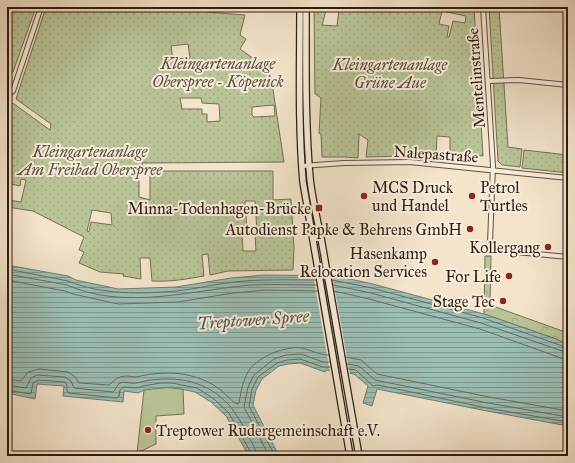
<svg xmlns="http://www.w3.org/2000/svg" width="575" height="463" font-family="'IM FELL Great Primer',serif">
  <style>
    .grass { fill: url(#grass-dots); stroke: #747052; fill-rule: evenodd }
    .park { fill: url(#park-crowns); stroke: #747052 }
    .pitch { fill: #b9c498; stroke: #747052 }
    .water { fill: url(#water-rules); stroke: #707d72 }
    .pier { fill: #f3e4cb }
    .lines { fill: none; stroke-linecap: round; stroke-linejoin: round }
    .shore { stroke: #666d61; stroke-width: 1 }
    .street-casing { stroke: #614d3c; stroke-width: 6 }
    .secondary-casing { stroke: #301b0c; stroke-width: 8 }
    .street { stroke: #f7eddd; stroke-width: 4 }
    .secondary { stroke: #f7eddd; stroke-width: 5.5 }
    .poi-dot { fill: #8f2418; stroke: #f7eddd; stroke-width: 1.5 }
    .labels { text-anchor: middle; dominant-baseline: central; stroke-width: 4; stroke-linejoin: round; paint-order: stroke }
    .park-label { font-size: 16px; font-style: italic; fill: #594e36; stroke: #f7eddd }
    .street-label { font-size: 16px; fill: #301b0c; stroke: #f7eddd }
    .poi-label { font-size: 16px; fill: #301b0c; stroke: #f7eddd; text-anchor: end }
    .water-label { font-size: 17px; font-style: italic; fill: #555448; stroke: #f7eddd }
  </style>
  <defs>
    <pattern id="grass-dots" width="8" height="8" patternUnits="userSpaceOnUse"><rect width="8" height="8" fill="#b9c498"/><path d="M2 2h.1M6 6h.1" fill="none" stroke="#9fa882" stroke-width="1.8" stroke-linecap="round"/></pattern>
    <pattern id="park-crowns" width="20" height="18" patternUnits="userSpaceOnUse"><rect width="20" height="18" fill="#b9c498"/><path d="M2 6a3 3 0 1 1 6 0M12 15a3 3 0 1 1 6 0" fill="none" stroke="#9fa882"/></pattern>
    <pattern id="water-rules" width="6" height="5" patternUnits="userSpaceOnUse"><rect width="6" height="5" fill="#9bbfb6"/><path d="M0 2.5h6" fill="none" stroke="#7f9a92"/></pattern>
  </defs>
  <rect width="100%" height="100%" fill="#f3e4cb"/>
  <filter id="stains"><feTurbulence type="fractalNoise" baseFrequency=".005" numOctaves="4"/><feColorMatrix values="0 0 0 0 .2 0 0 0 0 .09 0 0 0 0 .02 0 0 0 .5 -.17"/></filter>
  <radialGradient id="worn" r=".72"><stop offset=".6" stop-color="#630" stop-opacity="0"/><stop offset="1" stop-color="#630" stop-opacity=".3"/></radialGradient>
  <g class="grass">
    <path d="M 7,7 L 36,7 L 13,72 L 7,73 Z"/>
    <path d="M 46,7 L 206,7 L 207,12 L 245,15 L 240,35 L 246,39 L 240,49 L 270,70 L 284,162 L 142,163 L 144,169 L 139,171 L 139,197 L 150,200 L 150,171 L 273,171 L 273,200 L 291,199 L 294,249 L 293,270 L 228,271 L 210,275 L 208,254 L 202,255 L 204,276 C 187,279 170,282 152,281 L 150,258 L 140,258 L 141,279 L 123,276 L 124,274 L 100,272 L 79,263 L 84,252 L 79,250 L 84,237 L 33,211 L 7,207 L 7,101 L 14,104 L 50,130 L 51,124 L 16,99 ZM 188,44 L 190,58 L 173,59 L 171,46 ZM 180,98 L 201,98 L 202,103 L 219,104 L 220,121 L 207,122 L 207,114 L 202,114 L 202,109 L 182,109 ZM 274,105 L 275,116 L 254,117 L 252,115 L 252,107 ZM 21,179 L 26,180 L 21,202 L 8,200 L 11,184 L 20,186 ZM 245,201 L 255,201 L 257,231 L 247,231 ZM 92,210 L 111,213 L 112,225 L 91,222 L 89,232 L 87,231 ZM 242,235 L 255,235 L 256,251 L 243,251 Z"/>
    <path d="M 314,7 L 327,7 L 322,25 L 337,26 L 339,9 L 330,7 L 474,7 L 483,156 L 450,153 L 450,137 L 437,136 L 436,159 L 406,156 L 366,157 L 368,140 L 359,134 L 358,158 L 345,157 L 322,157 L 321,134 L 319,133 L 321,98 L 315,94 ZM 442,11 L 466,16 L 465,23 L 453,21 L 449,37 L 447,37 L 449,26 L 439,24 Z"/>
    <path d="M 489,7 L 499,7 L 508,147 L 522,149 L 520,167 L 502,165 L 498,161 Z"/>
    <path d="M 524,150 L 568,155 L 568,173 L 522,168 Z"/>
  </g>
  <path class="park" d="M 485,256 L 491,256 L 490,305 L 568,333 L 568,345 L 556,339 L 484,314 Z"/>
  <path class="pitch" d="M 161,387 L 183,389 L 184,414 L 156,416 L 156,444 L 137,453 L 144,390 Z"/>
  <path class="water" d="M 7,265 L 68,276 L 76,280 L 118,289 L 176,287 L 231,278 L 265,275 L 336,276 L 373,284 L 484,314 L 556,339 L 568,345 L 568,426 L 487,411 L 377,389 L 372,406 L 363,403 L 368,386 L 354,374 L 326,370 L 325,372 L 300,363 L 288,364 L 279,366 L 262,379 L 256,390 L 253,405 L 279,456 L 249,456 L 226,416 L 211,402 L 195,392 L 172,387 L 144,390 L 138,393 L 124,391 L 123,402 L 63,396 L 64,386 L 37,384 L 35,399 L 7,393 Z"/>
  <g class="pier">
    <path d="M 313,274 L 321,274 L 338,374 L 330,373 Z"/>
    <path d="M 325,274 L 332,274 L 350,375 L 342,374 Z"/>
  </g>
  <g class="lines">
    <g class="shore">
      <path d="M 7,269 L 68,281 C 102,295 141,294 176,291 C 196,289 215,284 234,282 C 261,279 288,280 316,280"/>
      <path d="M 7,274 L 67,285 C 119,308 178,294 232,287 C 260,283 288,285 317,285"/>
      <path d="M 7,280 L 65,291 L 73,294 L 118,304 L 178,302 L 233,293 L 266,290 L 318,291"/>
      <path d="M 332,280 L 372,288 L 483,318 L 568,348"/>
      <path d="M 333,285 L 371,293 L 481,323 L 568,353"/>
      <path d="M 334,291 L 369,299 L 480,329 L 561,358 L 568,359"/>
      <path d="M 346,357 L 361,360 L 377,374 L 489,397 L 568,411"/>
      <path d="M 347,364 L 359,366 L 375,380 L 488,403 L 568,417"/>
      <path d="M 348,369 L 356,370 L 373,386 L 378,385 L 487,408 L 568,422"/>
      <path d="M 7,379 L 21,381 L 28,372 L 39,369 L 68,372 L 74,376 L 79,383 L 109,385 C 115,380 118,376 127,376 C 130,376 133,377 136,377 C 166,370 195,371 221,390 C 226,394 231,401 237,404 L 239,403 C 241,391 243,380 249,370 C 260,356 284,346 302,348 C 311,350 319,355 329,355"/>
      <path d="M 7,385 L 26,388 L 31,378 L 37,375 L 65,377 L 71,381 L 74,388 L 113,392 C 116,390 116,385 120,383 C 125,381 131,384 136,383 C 140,383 146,380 151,380 C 183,376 212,383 233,410 C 242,422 249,438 256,451 L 257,456"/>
      <path d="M 7,390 L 31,394 L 33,383 L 38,380 L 65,382 L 67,385 L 67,391 L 69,393 L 117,398 L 119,396 L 120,390 L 124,387 L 137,388 L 143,386 L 161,383 L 172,383 L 197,388 L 214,399 L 229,413 L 251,453 L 252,456"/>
      <path d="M 269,456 L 244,407 L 248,387 L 254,375 L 274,359 L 286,355 L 301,354 L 323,362 L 330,362"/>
      <path d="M 275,456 L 249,406 L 252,389 L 258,377 L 277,363 L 287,360 L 300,359 L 323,367 L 331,367"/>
    </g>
    <defs>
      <g id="street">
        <path d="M 483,7 L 493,166 L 490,243 L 496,250 L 568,257"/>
        <path d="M 488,81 L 519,80 L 568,85"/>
        <path d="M 7,93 L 9,94 L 13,91 L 41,7"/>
        <path d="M 302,166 L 344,163 L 410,162 L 568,178"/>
      </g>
      <g id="secondary">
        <path d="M 300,7 C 300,65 298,124 303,182 L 350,456"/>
        <path d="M 306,7 C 306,64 305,121 310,178 C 312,198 317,218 321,238 L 359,456"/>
      </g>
    </defs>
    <use href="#street" class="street-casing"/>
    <use href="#secondary" class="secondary-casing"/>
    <use href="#street" class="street"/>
    <use href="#secondary" class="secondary"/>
  </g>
  <g class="poi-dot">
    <circle cx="364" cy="196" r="4"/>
    <circle cx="472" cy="196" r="4"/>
    <rect x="315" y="204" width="8" height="8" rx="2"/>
    <circle cx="470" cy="229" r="4"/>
    <circle cx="548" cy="247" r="4"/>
    <circle cx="435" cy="262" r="4"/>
    <circle cx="509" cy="276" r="4"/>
    <circle cx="503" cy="301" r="4"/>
    <circle cx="148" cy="430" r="4"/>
  </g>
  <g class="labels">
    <g class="park-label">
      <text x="218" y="63">Kleingartenanlage<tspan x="218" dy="18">Oberspree - Köpenick</tspan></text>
      <text x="390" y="64">Kleingartenanlage<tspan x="390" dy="18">Grüne Aue</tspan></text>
      <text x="90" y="151">Kleingartenanlage<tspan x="90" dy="18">Am Freibad Oberspree</tspan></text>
    </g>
    <g class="street-label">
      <text transform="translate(476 78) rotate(-94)">Mentelinstraße</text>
      <text transform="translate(436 154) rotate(4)">Nalepastraße</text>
    </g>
    <g class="poi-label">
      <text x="372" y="187" text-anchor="start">MCS Druck<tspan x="372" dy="18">und Handel</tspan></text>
      <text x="480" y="187" text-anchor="start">Petrol<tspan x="480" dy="18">Turtles</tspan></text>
      <text x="311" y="208">Minna-Todenhagen-Brücke</text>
      <text x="462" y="229">Autodienst Papke &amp; Behrens GmbH</text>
      <text x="540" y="247">Kollergang</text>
      <text x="427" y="253">Hasenkamp<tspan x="427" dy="18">Relocation Services</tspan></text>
      <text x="501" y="276">For Life</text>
      <text x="495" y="301">Stage Tec</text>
      <text x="156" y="430" text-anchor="start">Treptower Rudergemeinschaft e.V.</text>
    </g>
    <g class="water-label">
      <text transform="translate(253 320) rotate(-4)">Treptower Spree</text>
    </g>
  </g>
  <rect width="575" height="463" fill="none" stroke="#f3e4cb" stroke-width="24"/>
  <rect x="8" y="8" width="559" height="447" fill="none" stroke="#301b0c" stroke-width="2"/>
  <rect x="12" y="12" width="551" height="439" fill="none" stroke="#301b0c"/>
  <rect width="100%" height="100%" filter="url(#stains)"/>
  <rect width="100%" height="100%" fill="url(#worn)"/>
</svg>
